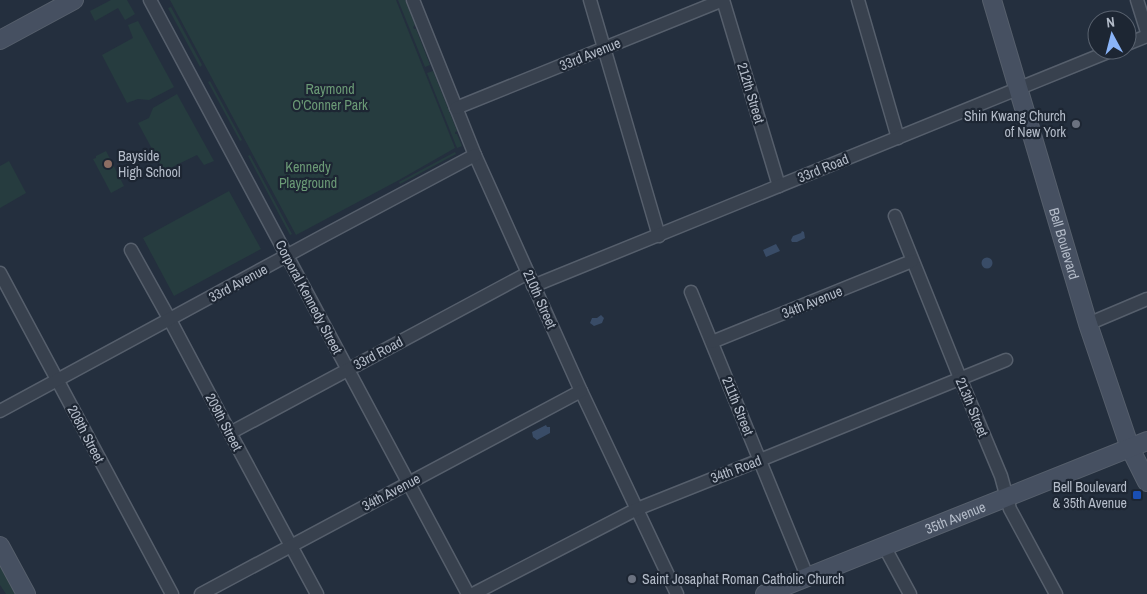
<svg xmlns="http://www.w3.org/2000/svg" width="1147" height="594" font-family="'Archivo Narrow',sans-serif">
  <style>
    .green { fill: #263c3f }
    .water { fill: #394c67 }
    .lines { fill: none; stroke-linecap: round; stroke-linejoin: round }
    .street-casing { stroke: #565f6c; stroke-width: 15 }
    .secondary-casing { stroke: #565f6c; stroke-width: 20 }
    .street { stroke: #38414e; stroke-width: 12 }
    .secondary { stroke: #465061; stroke-width: 18 }
    .worship-dot { fill: #6b7280; stroke: #1d2633; stroke-width: 2 }
    .education-dot { fill: #8d6e63; stroke: #1d2633; stroke-width: 2 }
    .transit-dot { fill: #1a4fb4; stroke: #1d2633; stroke-width: 2 }
    .labels { text-anchor: middle; dominant-baseline: central; stroke-width: 4.5; stroke-linejoin: round; paint-order: stroke }
    .street-label { font-size: 14px; fill: #b4bcc9; stroke: #1d2633 }
    .park-label { font-size: 14px; fill: #6b9a76; stroke: #1d2633 }
    .poi-label { font-size: 14px; fill: #b4bcc9; stroke: #1d2633; text-anchor: end }
  </style>
  <rect width="100%" height="100%" fill="#242f3e"/>
  <g class="green">
    <path d="M 111,0 L 127,0 L 135,14 L 125,20 L 118,8 L 95,21 L 90,11 Z"/>
    <path d="M 170,0 L 396,0 L 455,148 L 399,180 L 296,235 Z"/>
    <path d="M 398,0 L 405,0 L 415,25 L 413,27 L 414,29 L 416,29 L 430,65 L 425,67 Z"/>
    <path d="M 171,7 L 202,65 L 200,67 L 168,8 Z"/>
    <path d="M 138,21 L 174,87 L 149,100 L 138,99 L 127,103 L 102,55 L 133,38 L 128,25 Z"/>
    <path d="M 433,71 L 457,131 L 455,132 L 455,134 L 457,134 L 462,146 L 457,148 L 427,73 Z"/>
    <path d="M 210,81 L 242,140 L 240,141 L 208,82 Z"/>
    <path d="M 177,94 L 214,161 L 204,165 L 197,155 L 164,171 L 138,123 L 149,118 L 153,108 Z"/>
    <path d="M 106,151 L 124,186 L 111,193 L 93,159 L 96,158 L 96,156 Z"/>
    <path d="M 455,152 L 456,154 L 400,184 L 399,182 Z"/>
    <path d="M 250,155 L 292,234 L 290,235 L 248,156 Z"/>
    <path d="M 9,161 L 26,193 L 0,208 L 0,166 Z"/>
    <path d="M 229,191 L 261,249 L 174,296 L 143,238 Z"/>
    <path d="M 0,566 L 15,594 L 6,594 L 0,585 Z"/>
  </g>
  <g class="water">
    <path d="M 802,231 L 804,232 L 805,238 L 797,242 L 792,242 L 791,240 L 793,236 L 801,233 Z"/>
    <path d="M 776,244 L 780,251 L 766,257 L 763,250 Z"/>
    <circle cx="987" cy="263" r="5.5"/>
    <path d="M 601,315 L 604,318 L 602,323 L 594,326 L 590,323 L 592,318 L 597,318 Z"/>
    <path d="M 546,425 L 547,427 L 550,427 L 550,433 L 537,440 L 533,437 L 532,432 Z"/>
  </g>
  <g class="lines">
    <defs>
      <g id="street">
        <path d="M 150,0 L 468,594"/>
        <path d="M 413,0 L 475,155 L 581,391 L 677,594"/>
        <path d="M 590,0 L 659,236"/>
        <path d="M 858,0 L 898,138"/>
        <path d="M 1137,0 L 1147,32"/>
        <path d="M 1127,44 L 1147,36"/>
        <path d="M 456,108 L 723,0 L 779,186"/>
        <path d="M 895,216 L 960,378 L 1001,476 L 1010,509 L 1056,594"/>
        <path d="M 131,250 L 170,320 L 230,433 L 317,594"/>
        <path d="M 0,273 L 172,594"/>
        <path d="M 533,286 L 1113,50"/>
        <path d="M 691,292 L 807,576"/>
        <path d="M 1088,324 L 1147,299"/>
        <path d="M 712,342 L 912,261"/>
        <path d="M 0,411 L 323,236 L 475,155"/>
        <path d="M 230,433 L 528,273"/>
        <path d="M 884,546 L 910,594"/>
        <path d="M 201,594 L 581,391"/>
        <path d="M 473,594 L 637,509 L 770,456 L 1006,360"/>
      </g>
      <g id="secondary">
        <path id="s1" d="M 992,0 L 1088,324 L 1130,448 L 1147,482"/>
        <path d="M 0,40 L 74,0"/>
        <path d="M 0,546 L 26,594"/>
        <path id="s2" d="M 765,594 L 1147,441"/>
      </g>
    </defs>
    <use href="#street" class="street-casing"/>
    <use href="#secondary" class="secondary-casing"/>
    <use href="#street" class="street"/>
    <use href="#secondary" class="secondary"/>
  </g>
  <g class="worship-dot">
    <circle cx="1076" cy="124" r="5"/>
    <circle cx="632" cy="579" r="5"/>
  </g>
  <circle class="education-dot" cx="108" cy="164" r="5"/>
  <rect class="transit-dot" x="1132" y="490" width="10" height="10" rx="2.5"/>
  <g class="labels">
    <g class="street-label">
      <text transform="translate(590 54) rotate(-22)">33rd Avenue</text>
      <text transform="translate(751 93) rotate(73)">212th Street</text>
      <text transform="translate(823 168) rotate(-22)">33rd Road</text>
      <text stroke="none"><textPath href="#s1" startOffset="254">Bell Boulevard</textPath></text>
      <text transform="translate(238 283) rotate(-28)">33rd Avenue</text>
      <text transform="translate(309 297) rotate(62)">Corporal Kennedy Street</text>
      <text transform="translate(540 299) rotate(66)">210th Street</text>
      <text transform="translate(812 302) rotate(-22)">34th Avenue</text>
      <text transform="translate(378 353) rotate(-28)">33rd Road</text>
      <text transform="translate(738 406) rotate(68)">211th Street</text>
      <text transform="translate(972 407) rotate(67)">213th Street</text>
      <text transform="translate(224 422) rotate(62)">209th Street</text>
      <text transform="translate(86 434) rotate(62)">208th Street</text>
      <text transform="translate(736 469) rotate(-21)">34th Road</text>
      <text transform="translate(391 492) rotate(-28)">34th Avenue</text>
      <text stroke="none"><textPath href="#s2" startOffset="205">35th Avenue</textPath></text>
    </g>
    <g class="park-label">
      <text x="330" y="89">Raymond<tspan x="330" dy="16">O'Conner Park</tspan></text>
      <text x="308" y="167">Kennedy<tspan x="308" dy="16">Playground</tspan></text>
    </g>
    <g class="poi-label">
      <text x="1066" y="116">Shin Kwang Church<tspan x="1066" dy="16">of New York</tspan></text>
      <text x="118" y="156" text-anchor="start">Bayside<tspan x="118" dy="16">High School</tspan></text>
      <text x="1127" y="487">Bell Boulevard<tspan x="1127" dy="16">&amp; 35th Avenue</tspan></text>
      <text x="642" y="579" text-anchor="start">Saint Josaphat Roman Catholic Church</text>
    </g>
  </g>
  <g transform="translate(1112 35) rotate(353)"><circle r="24" fill="#1d2633" stroke="#59626f"/>
  <path d="M0-4L9 19L0 12L-9 19Z" fill="#8ab4f8"/>
  <text y="-8" font-size="14" font-weight="bold" text-anchor="middle" fill="#b4bcc9">N</text>
  </g>
</svg>
